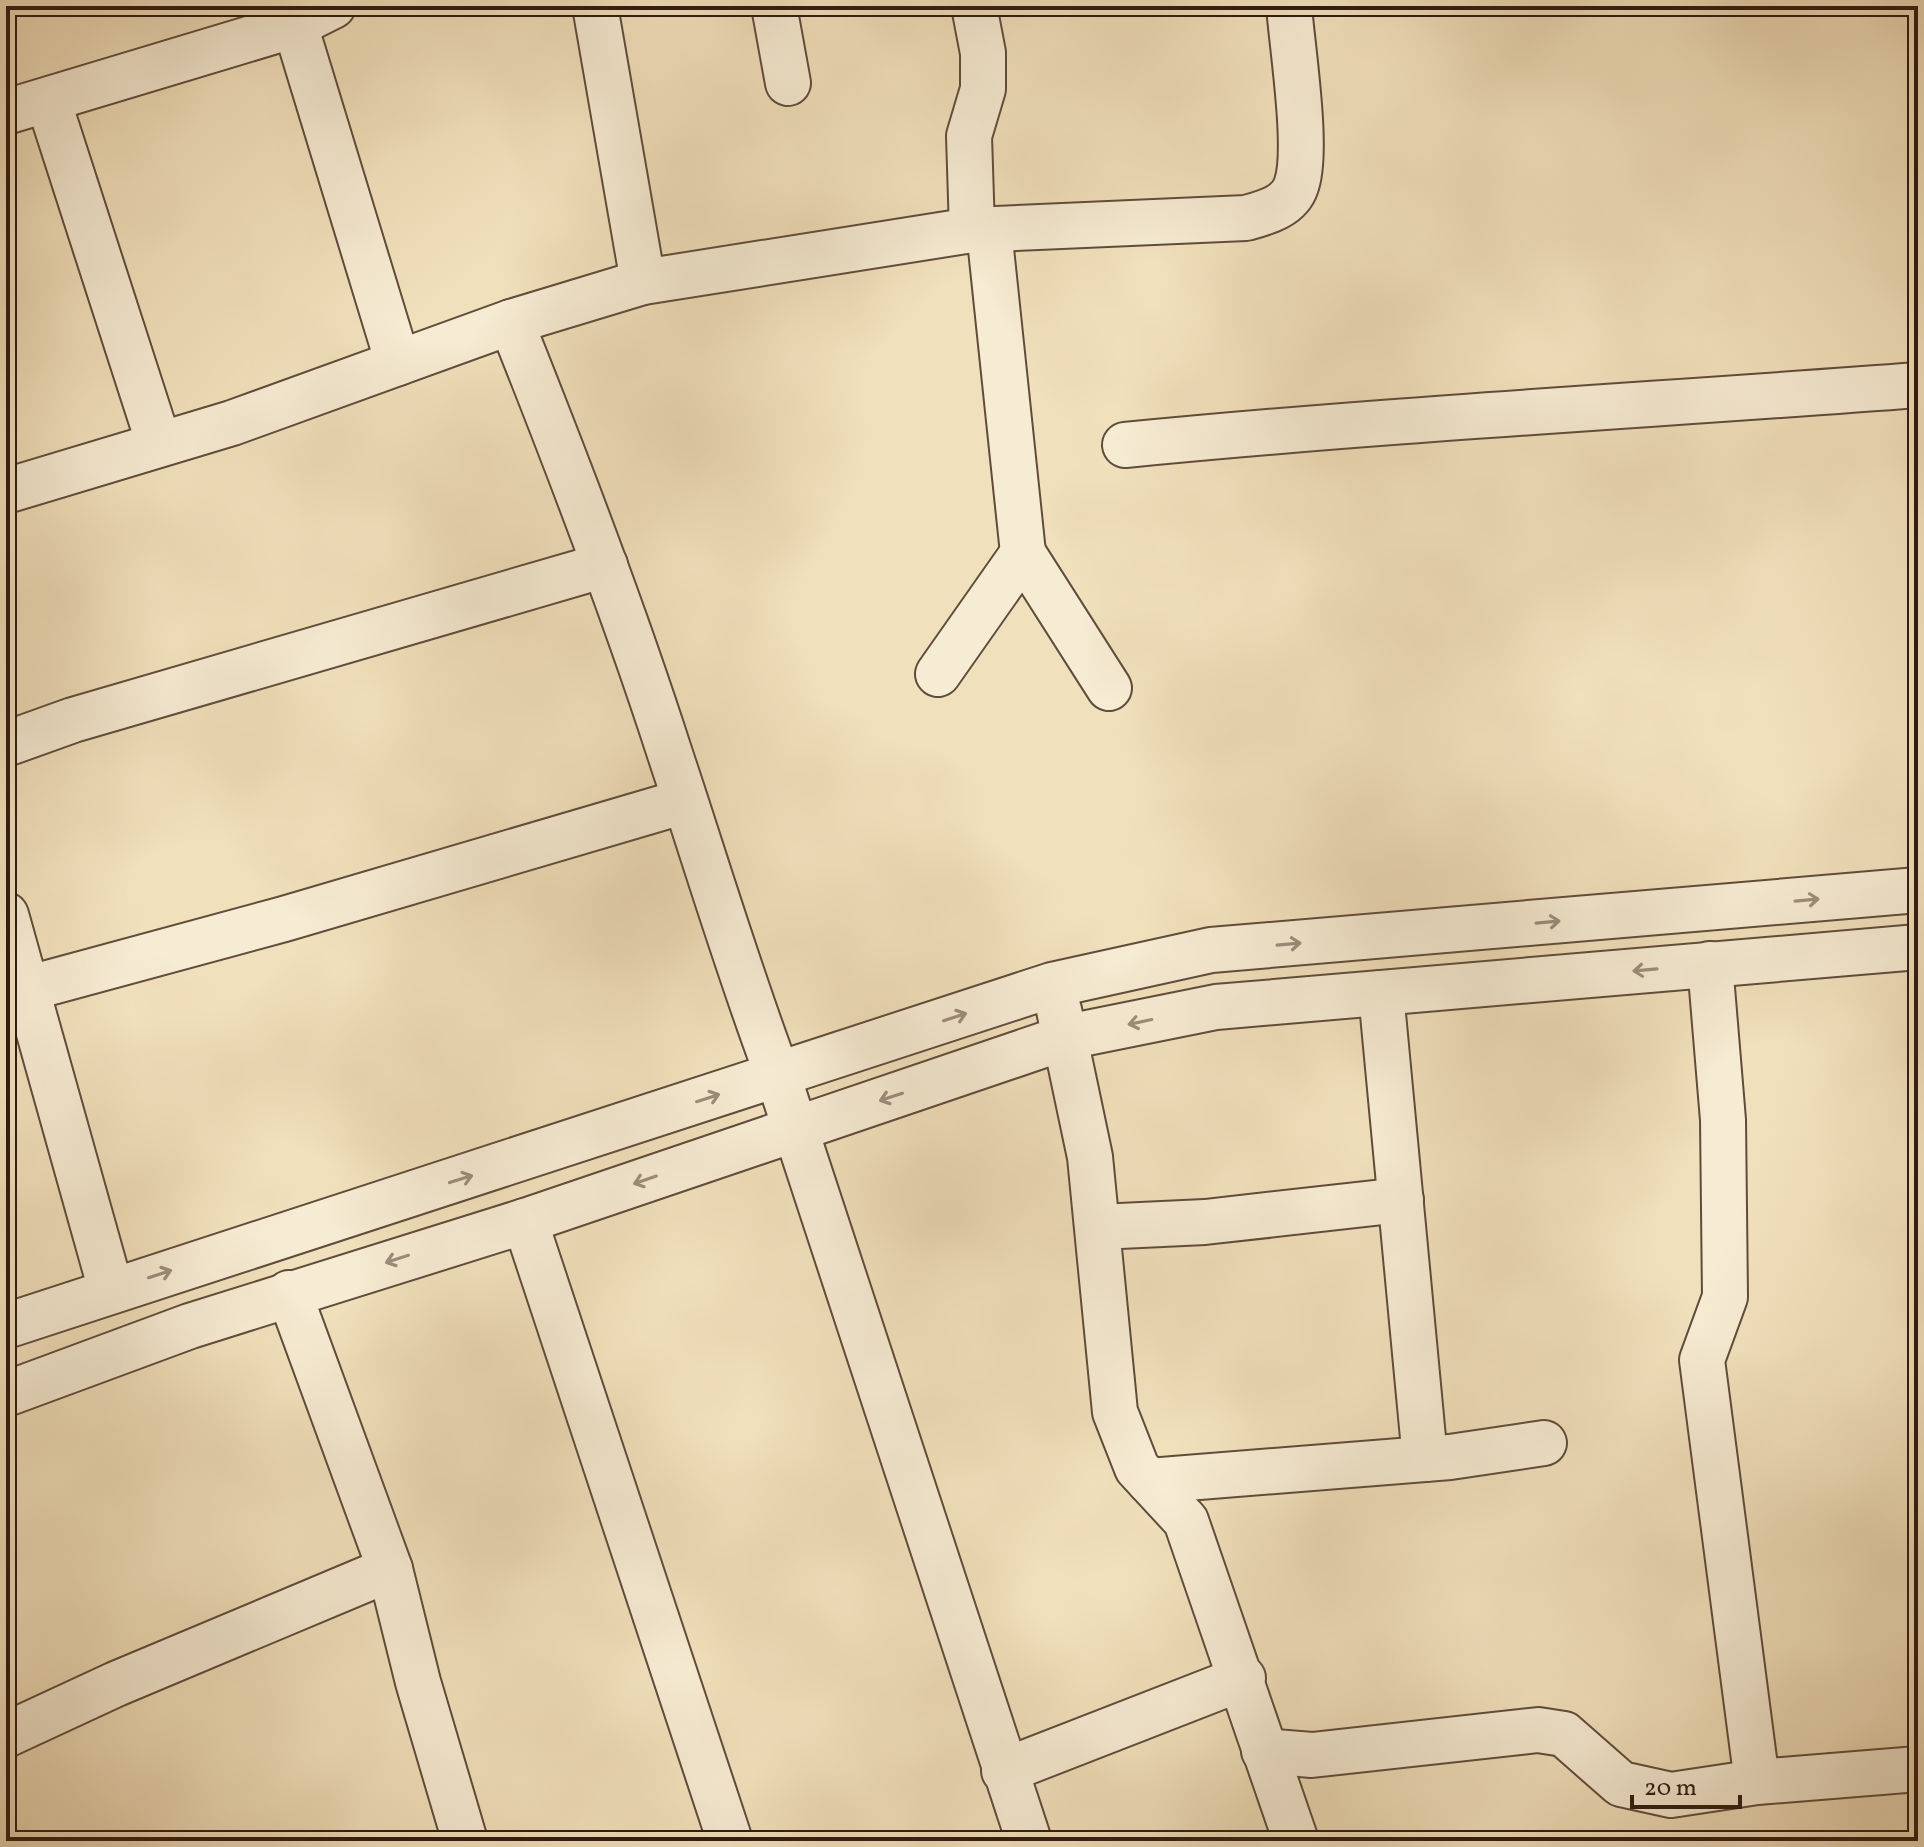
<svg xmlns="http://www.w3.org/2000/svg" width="1924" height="1847" font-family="Vollkorn,serif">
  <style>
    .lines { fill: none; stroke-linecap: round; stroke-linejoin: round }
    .minor-casing { stroke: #604c3c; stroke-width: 48 }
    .minor { stroke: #f6ebd3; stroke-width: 44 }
    .oneway { stroke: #9c8d7c }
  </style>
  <rect width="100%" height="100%" fill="#f1e0bc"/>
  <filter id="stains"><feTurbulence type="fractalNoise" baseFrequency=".0025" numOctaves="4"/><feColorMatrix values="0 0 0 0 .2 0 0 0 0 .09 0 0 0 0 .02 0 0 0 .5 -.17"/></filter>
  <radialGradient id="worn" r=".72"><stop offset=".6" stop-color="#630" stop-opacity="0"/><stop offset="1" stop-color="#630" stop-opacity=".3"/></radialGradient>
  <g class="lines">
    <defs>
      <g id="minor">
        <path d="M 595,6 L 643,282"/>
        <path d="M 774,6 L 788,83"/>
        <path d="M 295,25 L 398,363"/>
        <path d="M 48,100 L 159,444"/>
        <path d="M 6,112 L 295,25 L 333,6"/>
        <path d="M 972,230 L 969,136 L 983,89 L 983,53 L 974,6"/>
        <path d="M 989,230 L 1023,553"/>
        <path d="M 511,322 C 568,465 623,608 670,754 C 706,862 738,970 778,1076 L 1029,1841"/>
        <path d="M 1125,445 C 1389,419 1654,405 1918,385"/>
        <path d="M 6,491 L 232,423 L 511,322 L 643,282 L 972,230 L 1246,218 C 1264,213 1289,207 1296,186 C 1309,151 1292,47 1289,6"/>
        <path d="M 938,674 L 1023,553 L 1109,688"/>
        <path d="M 6,744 L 73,720 L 605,565"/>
        <path d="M 6,915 L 111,1290"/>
        <path d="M 1710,964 L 1723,1120 L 1725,1297 L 1702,1360 L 1757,1782"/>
        <path d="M 26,989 L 284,919 L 685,801"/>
        <path d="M 1381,993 L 1425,1459"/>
        <path d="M 1059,1010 L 1090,1157 L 1115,1412 L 1137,1468 L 1186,1521 L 1296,1841"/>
        <path d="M 525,1221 L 730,1841"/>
        <path d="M 1098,1227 L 1205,1222 L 1401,1200"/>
        <path d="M 289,1293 L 390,1569 L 418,1682 L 465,1841"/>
        <path d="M 6,1326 L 1052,985 L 1211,950 L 1918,890"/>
        <path d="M 6,1394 L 190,1326 L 525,1221 L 1067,1037 L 1216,1007 L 1918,947"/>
        <path d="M 1149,1481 L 1450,1457 L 1544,1443"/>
        <path d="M 6,1735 L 116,1684 L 390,1569"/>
        <path d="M 1264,1751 L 1312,1755 L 1538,1730 L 1564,1734 L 1621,1784 L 1671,1795 L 1757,1782 L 1918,1769"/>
        <path d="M 1004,1771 L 1243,1678"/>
      </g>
    </defs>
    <use href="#minor" class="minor-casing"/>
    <use href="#minor" class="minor"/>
  </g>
  <defs><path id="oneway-shaft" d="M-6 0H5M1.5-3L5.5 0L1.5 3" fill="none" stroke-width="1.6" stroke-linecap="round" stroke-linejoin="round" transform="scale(2)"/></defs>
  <g class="oneway">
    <use href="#oneway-shaft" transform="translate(1807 900) rotate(-5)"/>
    <use href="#oneway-shaft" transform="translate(1548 922) rotate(-5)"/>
    <use href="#oneway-shaft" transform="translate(1289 944) rotate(-5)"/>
    <use href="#oneway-shaft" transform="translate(1645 970) rotate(175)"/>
    <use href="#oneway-shaft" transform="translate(955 1017) rotate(-18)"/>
    <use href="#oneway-shaft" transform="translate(1140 1022) rotate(168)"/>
    <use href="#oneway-shaft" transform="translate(891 1097) rotate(162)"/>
    <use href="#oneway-shaft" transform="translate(708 1098) rotate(-18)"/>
    <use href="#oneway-shaft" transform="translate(461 1179) rotate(-17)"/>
    <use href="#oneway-shaft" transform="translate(645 1180) rotate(161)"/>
    <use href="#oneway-shaft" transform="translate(397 1259) rotate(162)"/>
    <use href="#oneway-shaft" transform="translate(160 1274) rotate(-18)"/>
  </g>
  <rect width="1924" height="1847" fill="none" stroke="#f1e0bc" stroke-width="32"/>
  <rect x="8" y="8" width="1908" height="1831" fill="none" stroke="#2f1a12" stroke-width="4"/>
  <rect x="16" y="16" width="1892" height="1815" fill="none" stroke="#2f1a12" stroke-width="2"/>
  <path d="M1632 1795v12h108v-12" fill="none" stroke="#2f1a12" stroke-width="4"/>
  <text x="1644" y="1795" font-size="24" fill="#2f1a12" stroke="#f6ebd3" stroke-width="6" paint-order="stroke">20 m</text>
  <rect width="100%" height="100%" filter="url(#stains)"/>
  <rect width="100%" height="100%" fill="url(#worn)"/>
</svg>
